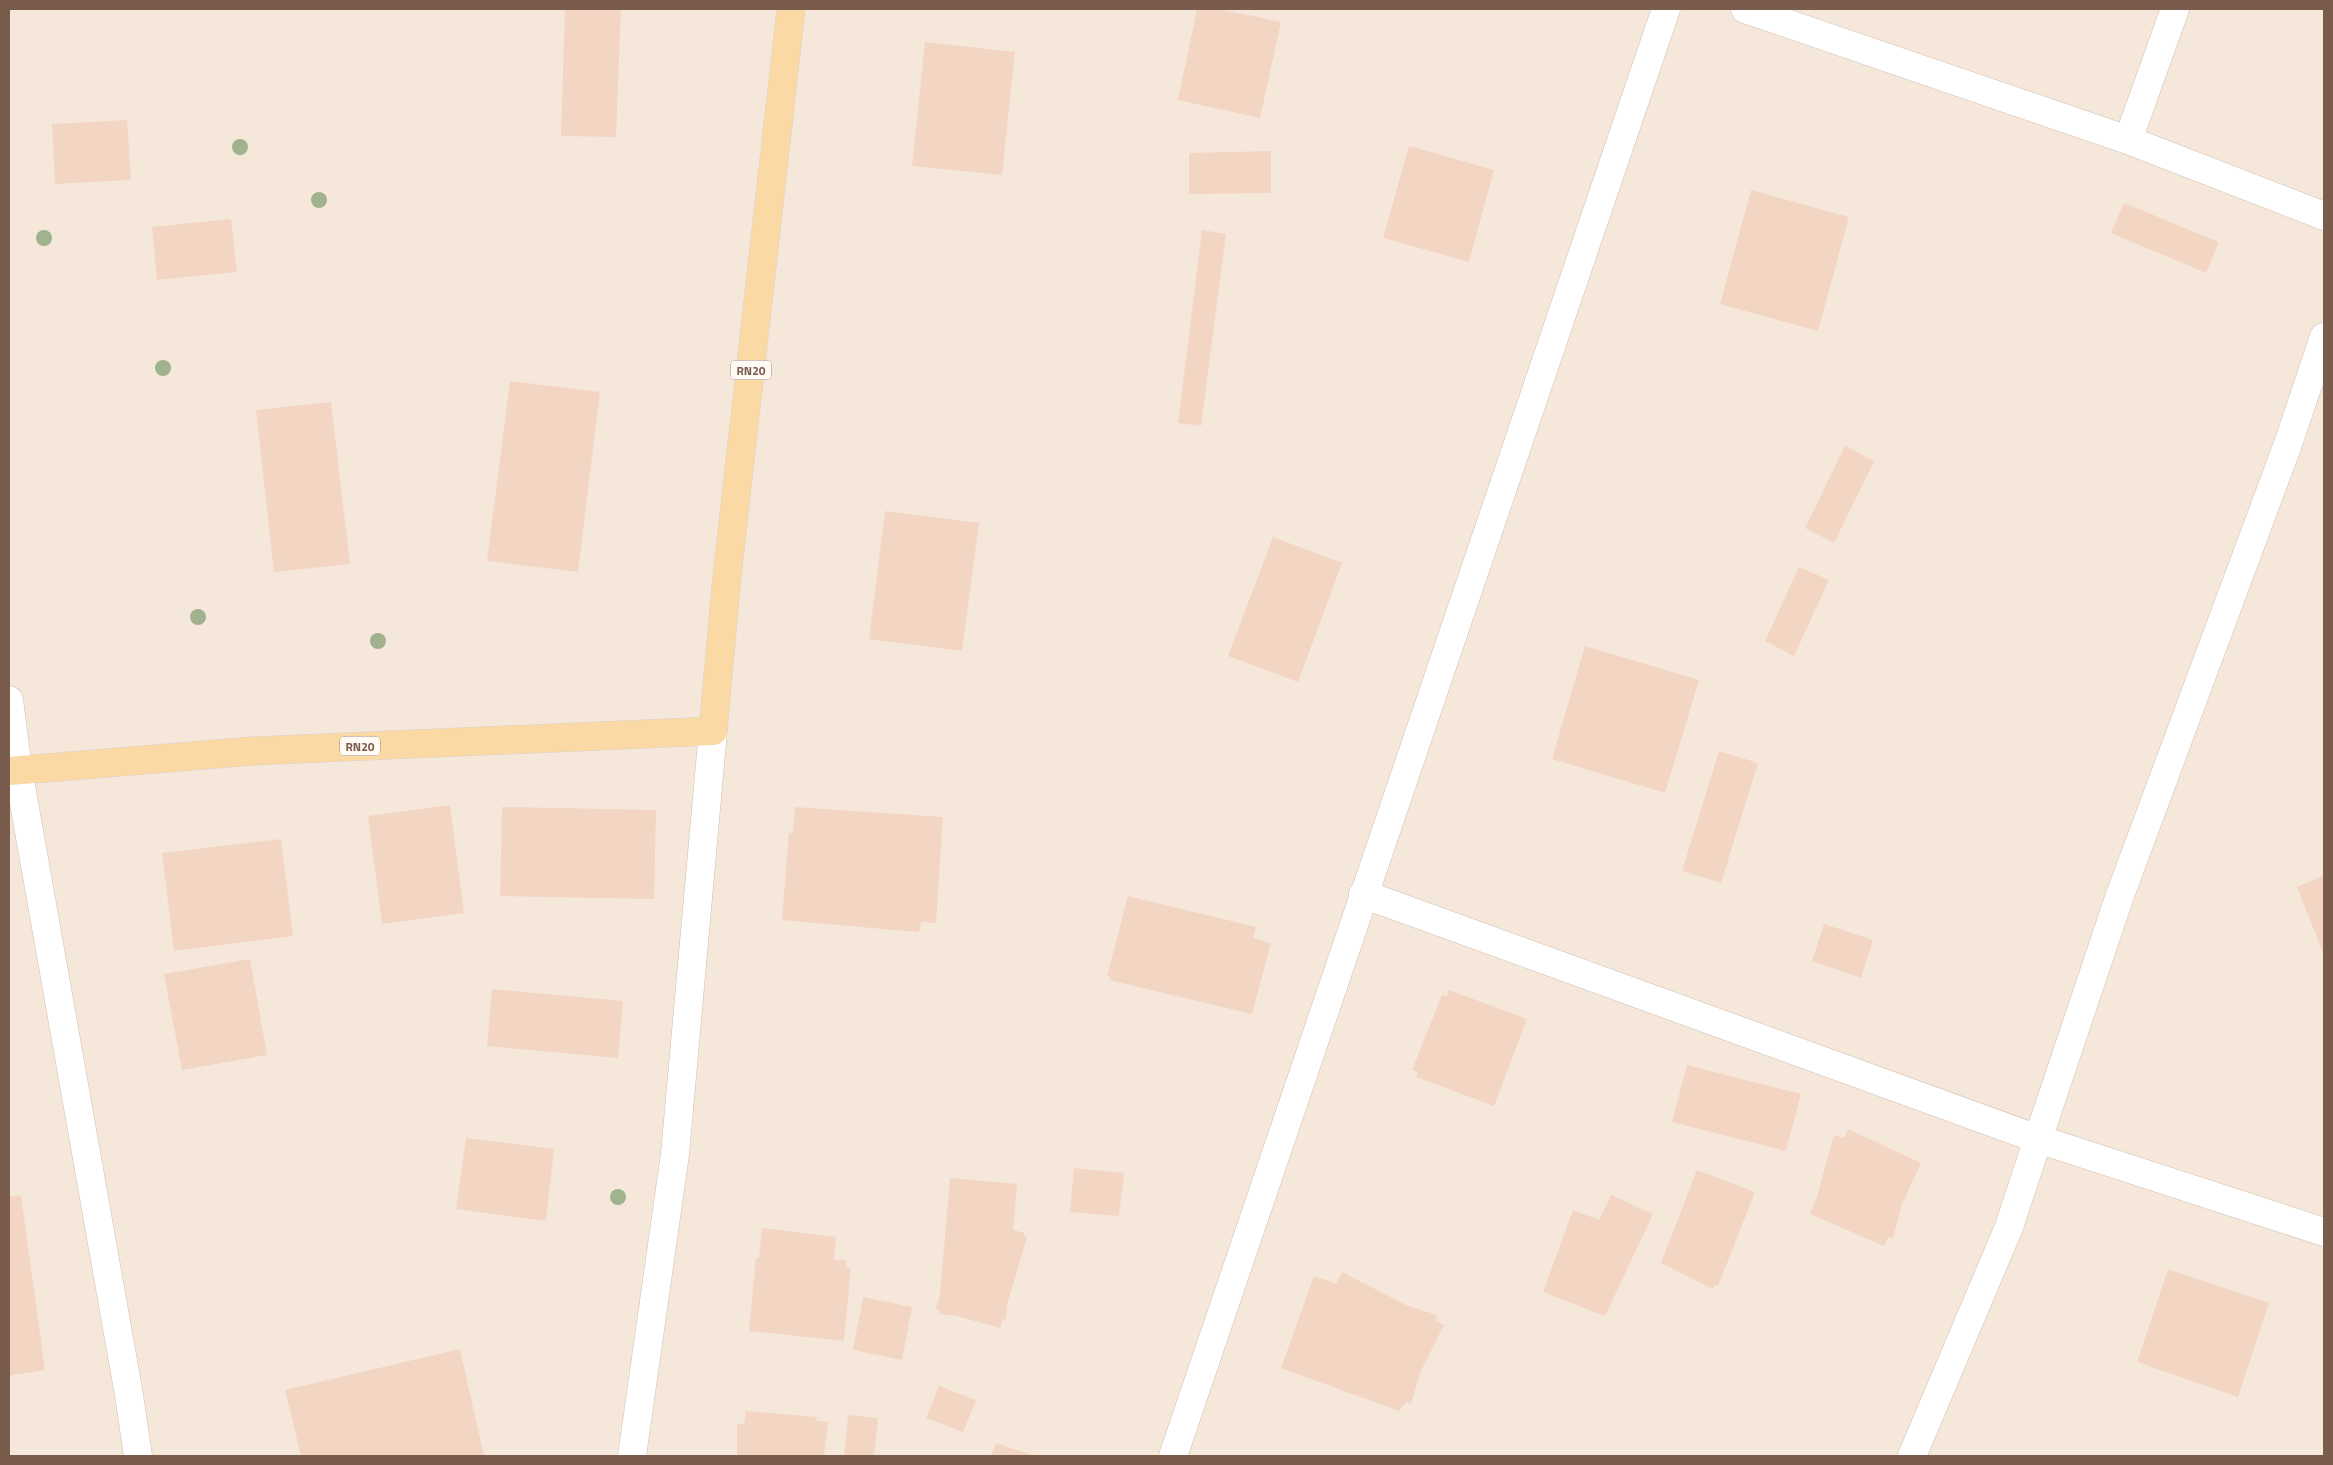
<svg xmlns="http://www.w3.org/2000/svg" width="2333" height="1465" font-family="'Titillium Web',sans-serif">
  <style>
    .residential { fill: #f5e8da }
    .building { fill: #f3d5c3 }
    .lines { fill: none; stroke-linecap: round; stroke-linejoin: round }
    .minor-casing { stroke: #d1beb0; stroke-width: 29 }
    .tertiary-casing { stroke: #d1beb0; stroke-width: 29 }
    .primary-casing { stroke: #dad1cd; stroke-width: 29 }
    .minor { stroke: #fff; stroke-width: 28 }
    .tertiary { stroke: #fff; stroke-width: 28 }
    .primary { stroke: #fbd9a5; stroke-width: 28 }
    .tree { fill: #a0b28e }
    .labels { text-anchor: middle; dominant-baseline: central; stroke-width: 5; stroke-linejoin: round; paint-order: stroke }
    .shield { fill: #fffaf3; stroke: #a28b7f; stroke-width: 1 }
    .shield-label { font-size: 12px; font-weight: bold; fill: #7a5c4d }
  </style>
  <rect width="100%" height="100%" fill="#fdf6ec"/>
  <rect class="residential" x="9" y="9" width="2315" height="1447"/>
  <g class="building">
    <path d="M 565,9 L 621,9 L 616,137 L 561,136 Z"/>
    <path d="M 1197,9 L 1219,9 L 1281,22 L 1260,118 L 1178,100 Z"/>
    <path d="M 925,42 L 1015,52 L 1002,175 L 912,166 Z"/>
    <path d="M 127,120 L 131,180 L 55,184 L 52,124 Z"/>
    <path d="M 1409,146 L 1494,170 L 1469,262 L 1383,238 Z"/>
    <path d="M 1271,151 L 1271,193 L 1189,194 L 1189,153 Z"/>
    <path d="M 1751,190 L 1849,217 L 1818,331 L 1720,304 Z"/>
    <path d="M 2124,203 L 2219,242 L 2206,273 L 2111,233 Z"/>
    <path d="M 231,219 L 237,272 L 157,280 L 152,227 Z"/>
    <path d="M 1202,230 L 1226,234 L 1201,426 L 1178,423 Z"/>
    <path d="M 510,381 L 600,392 L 578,572 L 487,561 Z"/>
    <path d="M 331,402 L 350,564 L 274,572 L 256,410 Z"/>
    <path d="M 1845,446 L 1874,461 L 1834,543 L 1805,528 Z"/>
    <path d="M 885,511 L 979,523 L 962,651 L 869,639 Z"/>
    <path d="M 1273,537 L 1342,563 L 1298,682 L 1228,656 Z"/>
    <path d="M 1799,567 L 1829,580 L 1794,656 L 1765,641 Z"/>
    <path d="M 1585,646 L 1699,680 L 1665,793 L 1552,759 Z"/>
    <path d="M 1719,751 L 1758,763 L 1721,883 L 1682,871 Z"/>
    <path d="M 450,805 L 464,913 L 382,924 L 368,816 Z"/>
    <path d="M 502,807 L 656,810 L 654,899 L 500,896 Z"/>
    <path d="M 795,807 L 943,817 L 936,923 L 921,922 L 920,930 L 917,932 L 782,920 L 789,833 L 793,833 Z"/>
    <path d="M 281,839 L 293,936 L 174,951 L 162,853 Z"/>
    <path d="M 2324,875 L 2324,955 L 2297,887 Z"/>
    <path d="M 1128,896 L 1256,927 L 1253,938 L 1271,943 L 1252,1014 L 1109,980 L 1110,976 L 1107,976 Z"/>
    <path d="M 1824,924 L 1873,940 L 1861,978 L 1812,961 Z"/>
    <path d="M 250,959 L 267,1055 L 182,1070 L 164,974 Z"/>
    <path d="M 492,989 L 623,1001 L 618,1058 L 487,1046 Z"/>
    <path d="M 1449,990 L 1527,1019 L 1494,1106 L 1416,1077 L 1418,1072 L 1412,1070 L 1442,995 L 1447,996 Z"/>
    <path d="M 1687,1065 L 1801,1094 L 1786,1151 L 1672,1122 Z"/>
    <path d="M 1848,1129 L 1921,1163 L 1902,1204 L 1893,1238 L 1888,1237 L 1884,1246 L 1812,1215 L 1810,1212 L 1816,1200 L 1834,1135 L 1844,1138 Z"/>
    <path d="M 466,1138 L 554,1149 L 546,1221 L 456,1209 Z"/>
    <path d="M 1074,1168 L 1124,1173 L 1119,1216 L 1070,1212 Z"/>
    <path d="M 1697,1170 L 1755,1192 L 1718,1286 L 1715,1284 L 1713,1289 L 1661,1263 Z"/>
    <path d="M 950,1178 L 1017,1184 L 1013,1230 L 1024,1233 L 1024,1236 L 1027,1237 L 1007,1305 L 1006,1320 L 1003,1319 L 1000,1328 L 957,1316 L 939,1314 L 939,1310 L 936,1309 L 940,1294 Z"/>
    <path d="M 21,1195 L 45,1370 L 9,1376 L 9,1197 Z"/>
    <path d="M 1611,1195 L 1653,1214 L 1605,1316 L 1543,1292 L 1573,1210 L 1599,1220 Z"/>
    <path d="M 762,1228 L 836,1237 L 834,1260 L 846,1260 L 846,1267 L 851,1268 L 844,1341 L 749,1331 L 756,1258 L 759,1258 Z"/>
    <path d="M 2168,1269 L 2269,1303 L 2238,1397 L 2137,1362 Z"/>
    <path d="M 1342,1272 L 1406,1305 L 1437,1315 L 1436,1321 L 1444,1325 L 1420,1373 L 1411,1404 L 1406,1402 L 1399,1411 L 1281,1368 L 1314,1276 L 1336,1284 Z"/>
    <path d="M 863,1297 L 912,1307 L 902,1360 L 853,1350 Z"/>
    <path d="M 460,1349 L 484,1456 L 301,1456 L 285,1390 Z"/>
    <path d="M 939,1386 L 976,1400 L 963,1432 L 926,1418 Z"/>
    <path d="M 746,1411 L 817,1417 L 816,1421 L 828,1422 L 824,1456 L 737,1456 L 737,1424 L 744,1424 Z"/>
    <path d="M 848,1415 L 878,1418 L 874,1456 L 844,1456 Z"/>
    <path d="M 996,1443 L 1035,1456 L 991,1456 Z"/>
  </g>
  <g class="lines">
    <defs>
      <g id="minor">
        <path d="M 1745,9 L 2128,140 L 2324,216"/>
        <path d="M 2128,140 L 2175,9"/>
        <path d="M 18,769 L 129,1395 L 138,1456"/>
        <path d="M 1363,894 L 2038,1139 L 2119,898 L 2288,444 L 2324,337"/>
        <path d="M 632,1456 L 675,1154 L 713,731"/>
        <path d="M 1173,1456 L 1666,9"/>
        <path d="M 1912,1456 L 2009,1227 L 2038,1139 L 2324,1232"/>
      </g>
      <path id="tertiary" d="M 9,700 L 18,769"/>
      <path id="primary" d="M 9,771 L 253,751 L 713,731 L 727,576 L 791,9"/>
    </defs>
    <use href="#minor" class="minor-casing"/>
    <use href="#tertiary" class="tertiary-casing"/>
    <use href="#primary" class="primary-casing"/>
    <use href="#minor" class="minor"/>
    <use href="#tertiary" class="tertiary"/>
    <use href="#primary" class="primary"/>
  </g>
  <g class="tree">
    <circle cx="240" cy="147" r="8"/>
    <circle cx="319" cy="200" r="8"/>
    <circle cx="44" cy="238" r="8"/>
    <circle cx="163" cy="368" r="8"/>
    <circle cx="198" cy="617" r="8"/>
    <circle cx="378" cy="641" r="8"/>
    <circle cx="618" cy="1197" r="8"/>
  </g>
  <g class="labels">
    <g class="shield">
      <rect x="731" y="360.5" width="40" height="19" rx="4"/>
      <rect x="340" y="736.5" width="40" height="19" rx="4"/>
    </g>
    <g class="shield-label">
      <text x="751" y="370">RN20</text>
      <text x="360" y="746">RN20</text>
    </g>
  </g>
  <rect width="2333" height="1465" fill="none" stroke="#7a5c4d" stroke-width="20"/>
</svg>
